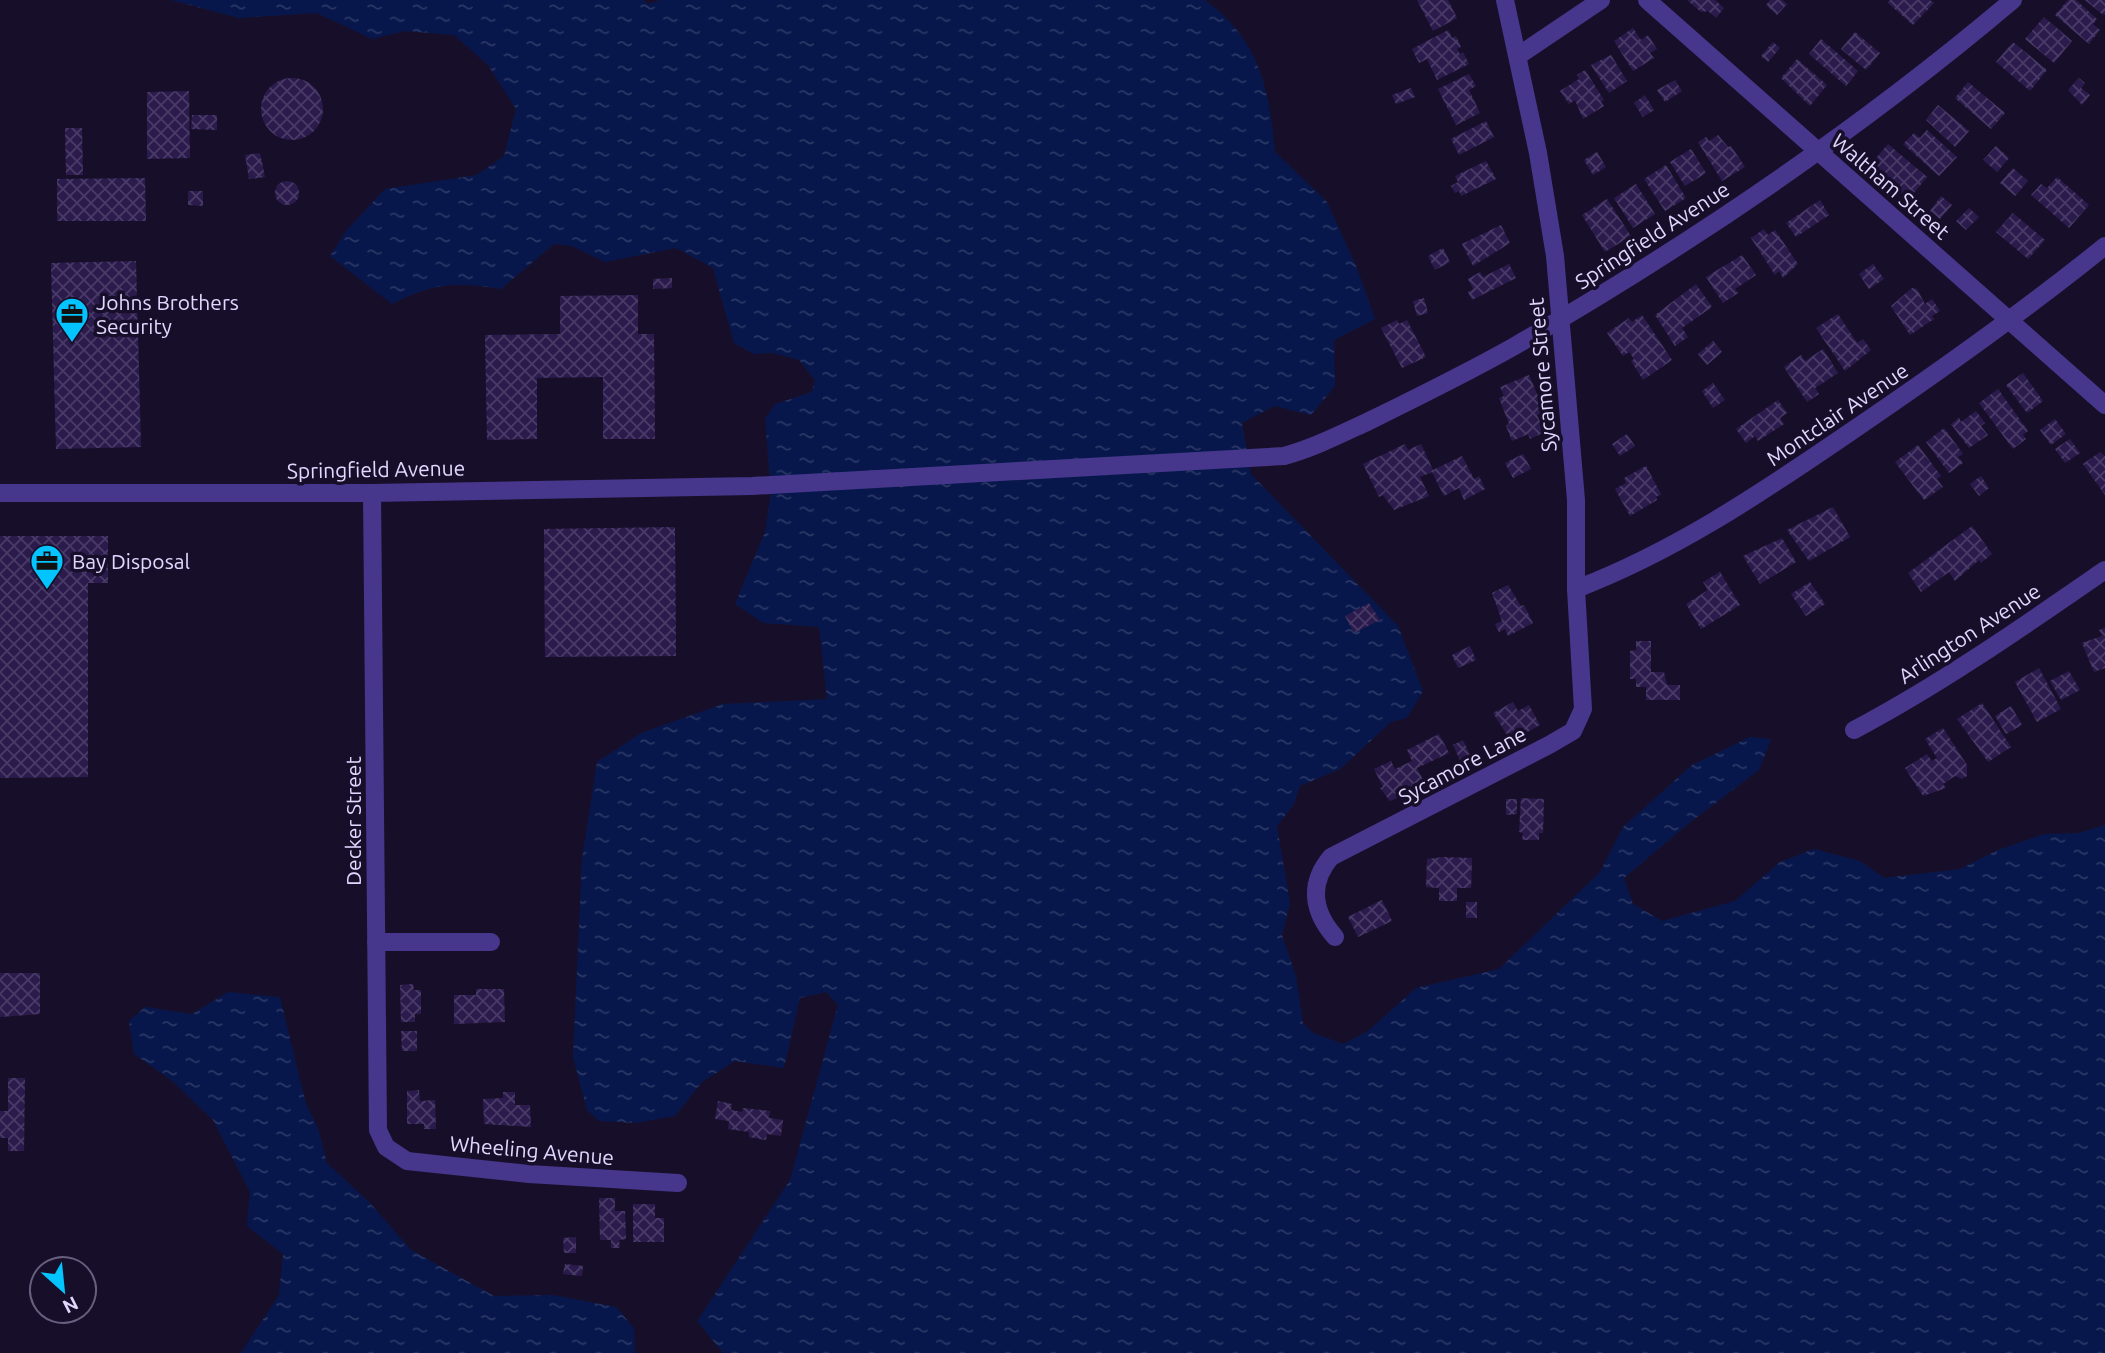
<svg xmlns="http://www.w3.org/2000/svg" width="2105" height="1353" font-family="Ubuntu,sans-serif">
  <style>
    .water { fill: url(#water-ripples) }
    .building { fill: url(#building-cross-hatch) }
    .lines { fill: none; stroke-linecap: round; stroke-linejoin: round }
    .minor { stroke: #46378c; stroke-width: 18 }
    .labels { text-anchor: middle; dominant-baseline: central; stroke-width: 7; stroke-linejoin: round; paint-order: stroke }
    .street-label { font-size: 21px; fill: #e2d8ff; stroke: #170f2a }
    .poi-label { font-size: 21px; fill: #e2d8ff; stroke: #170f2a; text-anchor: start }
  </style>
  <defs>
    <pattern id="water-ripples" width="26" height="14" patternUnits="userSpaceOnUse" patternTransform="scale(1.75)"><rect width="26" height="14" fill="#07174b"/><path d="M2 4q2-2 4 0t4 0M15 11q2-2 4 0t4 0" fill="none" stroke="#2b3866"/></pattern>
    <pattern id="building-cross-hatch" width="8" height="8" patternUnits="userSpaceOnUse" patternTransform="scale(1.75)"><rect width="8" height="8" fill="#2b1a4c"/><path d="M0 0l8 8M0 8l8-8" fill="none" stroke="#493b67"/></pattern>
  </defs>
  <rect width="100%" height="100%" fill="#170f2a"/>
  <g class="water">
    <path d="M 171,0 L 643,0 L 648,4 L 660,0 L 1205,0 C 1260,40 1269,89 1275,152 L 1327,202 L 1357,268 L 1375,319 L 1334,340 L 1335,386 L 1311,415 L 1274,406 L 1242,423 L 1251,474 L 1398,626 L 1423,691 L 1407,718 L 1391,722 L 1340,769 L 1300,786 L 1294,804 L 1277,826 L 1290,903 L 1282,935 L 1296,976 L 1303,1023 L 1313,1033 L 1343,1044 L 1368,1031 L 1416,988 L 1499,969 L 1600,872 L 1623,827 L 1692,765 L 1750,737 L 1771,739 L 1759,770 L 1688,824 L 1624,878 L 1633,904 L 1662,921 L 1735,901 L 1780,862 L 1814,849 L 1860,861 L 1884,878 L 1960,869 L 1998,850 L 2044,834 L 2079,833 L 2105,825 L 2105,1353 L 723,1353 L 697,1321 L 790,1180 L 838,1005 L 826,992 L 800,998 L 784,1068 L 735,1061 L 702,1082 L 675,1116 L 636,1123 L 599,1121 L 587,1110 L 573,1057 L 582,859 L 597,762 L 641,733 L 723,704 L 827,699 L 819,627 L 763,623 L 735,604 L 765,532 L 771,493 L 765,419 L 775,404 L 812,392 L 815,380 L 799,360 L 773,353 L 753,354 L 734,343 L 713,268 L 676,248 L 605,262 L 572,246 L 554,244 L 501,289 C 454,282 434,283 392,304 L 330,256 L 346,231 L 385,189 L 477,175 L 504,156 L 516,109 L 488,65 L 454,35 L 405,31 L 372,39 L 317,13 L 239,18 Z"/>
    <path d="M 228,992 L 280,997 L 306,1104 L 318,1128 L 327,1163 L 370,1203 L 411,1250 L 494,1296 L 553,1295 L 616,1307 L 634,1328 L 635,1353 L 241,1353 L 279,1295 L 283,1254 L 247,1226 L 250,1192 L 213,1120 L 171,1080 L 134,1054 L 129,1021 L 145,1007 L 192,1014 Z"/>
  </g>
  <g class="building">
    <path d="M 1417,0 L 1448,0 L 1457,18 L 1433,31 Z"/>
    <path d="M 1687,0 L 1715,0 L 1724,8 L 1716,18 L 1708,11 L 1701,12 Z"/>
    <path d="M 1770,0 L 1782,0 L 1787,4 L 1777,15 L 1766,5 Z"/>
    <path d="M 1890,0 L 1930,0 L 1934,3 L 1913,25 L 1888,3 Z"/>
    <path d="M 2068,0 L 2076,0 L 2097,19 L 2093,24 L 2100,30 L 2089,44 L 2055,15 Z"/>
    <path d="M 2085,0 L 2105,0 L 2105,15 L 2102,14 Z"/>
    <path d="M 2044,17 L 2072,41 L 2054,63 L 2025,39 Z"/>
    <path d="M 1633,28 L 1641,40 L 1648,35 L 1657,49 L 1650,53 L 1654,58 L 1633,71 L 1614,41 Z"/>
    <path d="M 1448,30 L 1452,38 L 1456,36 L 1461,47 L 1457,49 L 1460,54 L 1463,52 L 1469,64 L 1437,80 L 1427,59 L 1419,63 L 1412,49 Z"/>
    <path d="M 1855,32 L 1880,53 L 1866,70 L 1841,49 Z"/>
    <path d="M 1821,39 L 1858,71 L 1846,86 L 1809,54 Z"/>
    <path d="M 1773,42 L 1780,48 L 1768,62 L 1761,56 Z"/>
    <path d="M 2013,42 L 2047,70 L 2030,91 L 1996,62 Z"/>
    <path d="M 1611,55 L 1627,81 L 1609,93 L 1591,65 Z"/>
    <path d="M 1797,59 L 1827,85 L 1810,106 L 1781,78 Z"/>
    <path d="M 1585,70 L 1604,100 L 1601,102 L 1604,106 L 1583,119 L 1575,100 L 1569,104 L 1560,91 L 1579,79 L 1577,75 Z"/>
    <path d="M 1469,74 L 1476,86 L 1469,90 L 1480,113 L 1456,125 L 1438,89 Z"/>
    <circle cx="292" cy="109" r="31"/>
    <path d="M 2079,78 L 2085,83 L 2081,88 L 2090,95 L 2082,105 L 2068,90 Z"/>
    <path d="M 1675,80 L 1682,91 L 1665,102 L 1657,90 Z"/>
    <path d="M 1968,82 L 2005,113 L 1991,129 L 1955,98 Z"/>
    <path d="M 1411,88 L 1415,97 L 1396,104 L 1392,95 Z"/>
    <path d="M 189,91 L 190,158 L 147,159 L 147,92 Z"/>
    <path d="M 1645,95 L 1654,110 L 1643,117 L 1634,103 Z"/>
    <path d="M 1938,105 L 1969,131 L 1955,147 L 1926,120 Z"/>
    <path d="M 192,115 L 217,115 L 217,130 L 191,129 Z"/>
    <path d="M 1486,121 L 1494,137 L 1459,155 L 1451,139 Z"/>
    <path d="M 65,128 L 82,128 L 83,175 L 66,175 Z"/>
    <path d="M 1927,130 L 1957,157 L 1939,176 L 1903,144 L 1914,133 L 1920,138 Z"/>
    <path d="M 1718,135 L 1728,147 L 1731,146 L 1745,167 L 1722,181 L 1698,142 L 1706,137 L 1709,141 Z"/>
    <path d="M 1888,144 L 1927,177 L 1909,199 L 1870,165 Z"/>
    <path d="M 1996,146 L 2009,158 L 1997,172 L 1983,160 Z"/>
    <path d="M 1691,149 L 1706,173 L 1685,186 L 1670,162 Z"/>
    <path d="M 1597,152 L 1606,167 L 1593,175 L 1584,160 Z"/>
    <path d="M 260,153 L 265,177 L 249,179 L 245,155 Z"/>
    <path d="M 1486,161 L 1496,179 L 1461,196 L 1459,191 L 1455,193 L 1451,186 L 1458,182 L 1455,176 Z"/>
    <path d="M 1666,165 L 1686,198 L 1665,211 L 1644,179 Z"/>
    <path d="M 2013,168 L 2028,181 L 2015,196 L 2000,183 Z"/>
    <path d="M 2057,177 L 2089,205 L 2069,228 L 2031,195 L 2041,184 L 2047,188 Z"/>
    <path d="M 145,178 L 146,221 L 57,221 L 57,179 Z"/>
    <circle cx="287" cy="193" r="12"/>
    <path d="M 1636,184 L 1655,214 L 1633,228 L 1614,198 Z"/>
    <path d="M 188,191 L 203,191 L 203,206 L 188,205 Z"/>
    <path d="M 1941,196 L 1952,205 L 1940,219 L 1930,211 Z"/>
    <path d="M 1607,199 L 1631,236 L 1605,252 L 1582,215 Z"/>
    <path d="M 1820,200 L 1829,215 L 1796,237 L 1786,223 Z"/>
    <path d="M 1969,208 L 1979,217 L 1966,230 L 1956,221 Z"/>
    <path d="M 2013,213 L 2045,240 L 2028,259 L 1996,232 Z"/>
    <path d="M 1501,225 L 1510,243 L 1473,266 L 1462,244 Z"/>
    <path d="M 1764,229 L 1768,235 L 1775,230 L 1798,264 L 1783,278 L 1779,271 L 1775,275 L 1751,238 Z"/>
    <path d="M 1443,248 L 1450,262 L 1435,270 L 1428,256 Z"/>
    <path d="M 1742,255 L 1756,275 L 1735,289 L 1738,293 L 1723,303 L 1706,277 Z"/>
    <path d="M 136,261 L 141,447 L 56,449 L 51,263 Z"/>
    <path d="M 1509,264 L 1516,278 L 1472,300 L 1468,292 L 1473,289 L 1468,279 L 1480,272 L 1483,277 Z"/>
    <path d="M 1873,264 L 1884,279 L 1869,289 L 1859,274 Z"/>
    <path d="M 672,278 L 672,288 L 653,289 L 653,279 Z"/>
    <path d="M 1696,284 L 1712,307 L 1682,328 L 1688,337 L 1675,346 L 1655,315 Z"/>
    <path d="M 1912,288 L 1917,289 L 1925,304 L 1932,299 L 1940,311 L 1932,316 L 1934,319 L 1910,335 L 1891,306 Z"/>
    <path d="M 638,295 L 638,334 L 654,334 L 655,439 L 603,439 L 603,377 L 537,378 L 537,439 L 487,440 L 485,335 L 560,334 L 560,296 Z"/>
    <path d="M 1424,298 L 1428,313 L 1417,316 L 1413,301 Z"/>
    <path d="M 1838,314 L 1857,343 L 1863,339 L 1871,350 L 1845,371 L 1816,328 Z"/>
    <path d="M 1642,315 L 1672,360 L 1643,380 L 1631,361 L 1634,359 L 1629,352 L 1623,356 L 1607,333 L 1629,318 L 1632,322 Z"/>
    <path d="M 1397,320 L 1399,324 L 1407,320 L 1426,357 L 1402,368 L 1381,328 Z"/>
    <path d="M 1713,341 L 1722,352 L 1707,365 L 1698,354 Z"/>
    <path d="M 1823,349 L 1838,373 L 1815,388 L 1819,394 L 1807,402 L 1784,367 L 1801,355 L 1805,361 Z"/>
    <path d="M 2023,373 L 2043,401 L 2027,413 L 2006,385 Z"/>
    <path d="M 1529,375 L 1540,401 L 1542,413 L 1537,415 L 1545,432 L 1530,439 L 1528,434 L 1512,441 L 1506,426 L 1509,424 L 1499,398 L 1504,396 L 1500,387 Z"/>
    <path d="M 1713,383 L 1725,400 L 1713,408 L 1702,391 Z"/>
    <path d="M 1998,389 L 2028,431 L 2023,435 L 2026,439 L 2013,449 L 1979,403 Z"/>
    <path d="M 1778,400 L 1787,413 L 1780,418 L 1784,424 L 1758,441 L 1755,436 L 1746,443 L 1736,429 Z"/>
    <path d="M 1976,411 L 1985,423 L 1981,426 L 1988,435 L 1969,448 L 1951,424 L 1959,418 L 1961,422 Z"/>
    <path d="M 2055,419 L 2066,434 L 2051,445 L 2040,430 Z"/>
    <path d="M 1944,428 L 1963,454 L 1958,457 L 1963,463 L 1949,473 L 1926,442 Z"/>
    <path d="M 1627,434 L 1635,446 L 1620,456 L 1612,444 Z"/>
    <path d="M 2070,439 L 2080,453 L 2065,463 L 2055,449 Z"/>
    <path d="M 1405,444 L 1408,450 L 1421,444 L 1433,470 L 1462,456 L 1474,479 L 1479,476 L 1485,489 L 1464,500 L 1459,488 L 1444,496 L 1432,472 L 1420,477 L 1429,496 L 1394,510 L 1383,495 L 1379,497 L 1363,464 Z"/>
    <path d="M 1918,445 L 1941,476 L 1937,479 L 1943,487 L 1924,500 L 1895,462 Z"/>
    <path d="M 2100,452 L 2105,456 L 2105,495 L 2083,464 Z"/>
    <path d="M 1523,454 L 1531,469 L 1513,478 L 1505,463 Z"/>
    <path d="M 1646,466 L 1661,494 L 1656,497 L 1657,500 L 1630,516 L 1615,489 L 1626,483 L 1624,478 Z"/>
    <path d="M 1981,476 L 1989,488 L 1979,496 L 1970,484 Z"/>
    <path d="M 1833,507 L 1850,537 L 1809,561 L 1787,530 Z"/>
    <path d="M 1972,526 L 1992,554 L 1981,563 L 1979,560 L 1955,581 L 1949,572 L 1921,592 L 1908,573 Z"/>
    <path d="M 675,527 L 676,656 L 545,657 L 544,529 Z"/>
    <path d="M 0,536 L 108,536 L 108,583 L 88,583 L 88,777 L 0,778 Z"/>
    <path d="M 1782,538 L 1796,562 L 1760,584 L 1743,556 Z"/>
    <path d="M 1720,572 L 1740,605 L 1701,629 L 1686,604 L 1708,590 L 1703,582 Z"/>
    <path d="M 1810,582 L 1825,604 L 1806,616 L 1791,594 Z"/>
    <path d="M 1508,585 L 1521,606 L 1524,605 L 1533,623 L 1508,636 L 1505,629 L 1499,632 L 1495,624 L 1502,621 L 1492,593 Z"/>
    <path d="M 1369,603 L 1380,620 L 1354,633 L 1345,616 Z"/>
    <path d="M 2105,628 L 2105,668 L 2094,672 L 2082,643 L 2102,636 L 2099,630 Z"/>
    <path d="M 1636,641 L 1651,641 L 1651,672 L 1664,672 L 1667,685 L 1680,685 L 1680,700 L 1646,700 L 1646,687 L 1636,687 L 1636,679 L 1630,679 L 1630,651 L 1636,650 Z"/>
    <path d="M 1470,646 L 1476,660 L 1458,668 L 1452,655 Z"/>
    <path d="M 2039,668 L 2061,709 L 2037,722 L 2015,682 Z"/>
    <path d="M 2069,671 L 2080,690 L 2061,700 L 2050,681 Z"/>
    <path d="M 1513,702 L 1518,711 L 1529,705 L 1540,725 L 1511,741 L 1493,713 Z"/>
    <path d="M 1982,703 L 2011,747 L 1988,762 L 1957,719 Z"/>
    <path d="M 2011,706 L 2022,725 L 2006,734 L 1995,716 Z"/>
    <path d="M 1943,728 L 1967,765 L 1967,776 L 1962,779 L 1955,776 L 1943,784 L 1946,788 L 1923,796 L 1905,768 L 1927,754 L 1932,761 L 1937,758 L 1925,739 Z"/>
    <path d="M 1439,734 L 1449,753 L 1417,768 L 1426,786 L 1390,801 L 1380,788 L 1383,787 L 1374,769 L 1391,761 L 1395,769 L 1412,761 L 1407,750 Z"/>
    <path d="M 1463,740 L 1470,755 L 1460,760 L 1453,745 Z"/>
    <path d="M 1521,798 L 1544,799 L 1543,833 L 1539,833 L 1539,840 L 1522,840 L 1523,833 L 1519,832 Z"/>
    <path d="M 1506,799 L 1517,799 L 1517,814 L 1506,815 Z"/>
    <path d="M 1443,857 L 1472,858 L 1471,888 L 1457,888 L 1457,901 L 1439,901 L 1439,888 L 1426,887 L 1427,859 Z"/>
    <path d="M 1382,900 L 1392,921 L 1358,937 L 1348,917 Z"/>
    <rect x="1466" y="902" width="11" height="16"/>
    <path d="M 0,973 L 40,973 L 40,1014 L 0,1017 Z"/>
    <path d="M 413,984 L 414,990 L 421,990 L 421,1014 L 415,1014 L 415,1022 L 401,1022 L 400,985 Z"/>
    <path d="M 476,989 L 504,989 L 505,1022 L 454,1024 L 454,995 L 476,995 Z"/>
    <path d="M 401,1031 L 417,1031 L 417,1051 L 402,1051 Z"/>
    <path d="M 8,1078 L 25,1078 L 24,1151 L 8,1151 L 8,1138 L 0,1138 L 0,1111 L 8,1111 Z"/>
    <path d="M 419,1090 L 420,1101 L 435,1100 L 436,1129 L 424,1129 L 424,1124 L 407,1124 L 407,1091 Z"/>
    <path d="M 503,1092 L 515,1092 L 515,1105 L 530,1105 L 531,1127 L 484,1124 L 483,1099 L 503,1098 Z"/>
    <path d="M 718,1101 L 732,1104 L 731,1110 L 742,1112 L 743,1108 L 770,1111 L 769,1118 L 783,1120 L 781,1136 L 767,1134 L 766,1140 L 749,1137 L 749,1132 L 728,1129 L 729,1121 L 715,1119 Z"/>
    <path d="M 599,1198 L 615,1198 L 615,1211 L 625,1211 L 626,1239 L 619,1240 L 620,1248 L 611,1248 L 611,1240 L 600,1240 Z"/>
    <path d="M 633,1204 L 655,1204 L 655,1218 L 664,1218 L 664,1242 L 633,1242 Z"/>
    <path d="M 576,1237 L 576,1253 L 564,1253 L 563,1238 Z"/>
    <path d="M 565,1264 L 583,1266 L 582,1276 L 563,1274 Z"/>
  </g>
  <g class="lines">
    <g class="minor">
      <path d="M 1647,0 L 2105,405"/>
      <path d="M 1518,56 L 1601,0"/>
      <path d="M 0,493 L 372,493 L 752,486 L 1284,456 C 1313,448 1339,435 1367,422 C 1416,398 1465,374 1513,347 C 1688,246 1858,131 2013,0"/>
      <path d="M 372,493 L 378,1130 L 386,1147 L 407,1161 L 529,1174 L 678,1183"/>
      <path d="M 1576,589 C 1673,552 1758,495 1843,437 C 1933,376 2021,314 2105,246"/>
      <path d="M 1854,730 C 1941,684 2024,626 2105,570"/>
      <path d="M 1335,937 C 1313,912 1308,884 1331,857 L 1549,745 L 1573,731 L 1583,709 L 1576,589 L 1576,500 L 1555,256 L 1538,153 L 1505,0"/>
      <path d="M 376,942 L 491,942"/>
    </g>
  </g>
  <defs>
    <symbol id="office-pin" viewBox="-11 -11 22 30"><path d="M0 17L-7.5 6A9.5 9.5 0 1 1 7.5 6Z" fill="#04c4ff" stroke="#170f2a"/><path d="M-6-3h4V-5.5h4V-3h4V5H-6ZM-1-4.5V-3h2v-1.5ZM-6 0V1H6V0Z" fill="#111"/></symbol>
  </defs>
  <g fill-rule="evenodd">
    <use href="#office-pin" x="53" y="295" width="38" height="52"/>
    <use href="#office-pin" x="28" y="542" width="38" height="52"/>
  </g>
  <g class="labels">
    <g class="street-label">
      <text transform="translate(1891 186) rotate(41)">Waltham Street</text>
      <text transform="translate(1652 235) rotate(-33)">Springfield Avenue</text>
      <text transform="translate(1542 375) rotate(-95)">Sycamore Street</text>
      <text transform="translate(1837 414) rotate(-34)">Montclair Avenue</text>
      <text transform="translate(376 469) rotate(-1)">Springfield Avenue</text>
      <text transform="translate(1969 633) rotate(-33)">Arlington Avenue</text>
      <text transform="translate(1462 765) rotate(-28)">Sycamore Lane</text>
      <text transform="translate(353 821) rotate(-90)">Decker Street</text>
      <text transform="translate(532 1150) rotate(5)">Wheeling Avenue</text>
    </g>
    <g class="poi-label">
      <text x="96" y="302">Johns Brothers<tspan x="96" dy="24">Security</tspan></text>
      <text x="72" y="561">Bay Disposal</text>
    </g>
  </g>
  <g transform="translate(63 1290) rotate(153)"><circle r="33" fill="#170f2a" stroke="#685f7f" stroke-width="2"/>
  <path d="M0-5L12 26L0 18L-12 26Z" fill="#04c4ff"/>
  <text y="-10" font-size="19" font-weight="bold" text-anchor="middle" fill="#e2d8ff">N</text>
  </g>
</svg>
